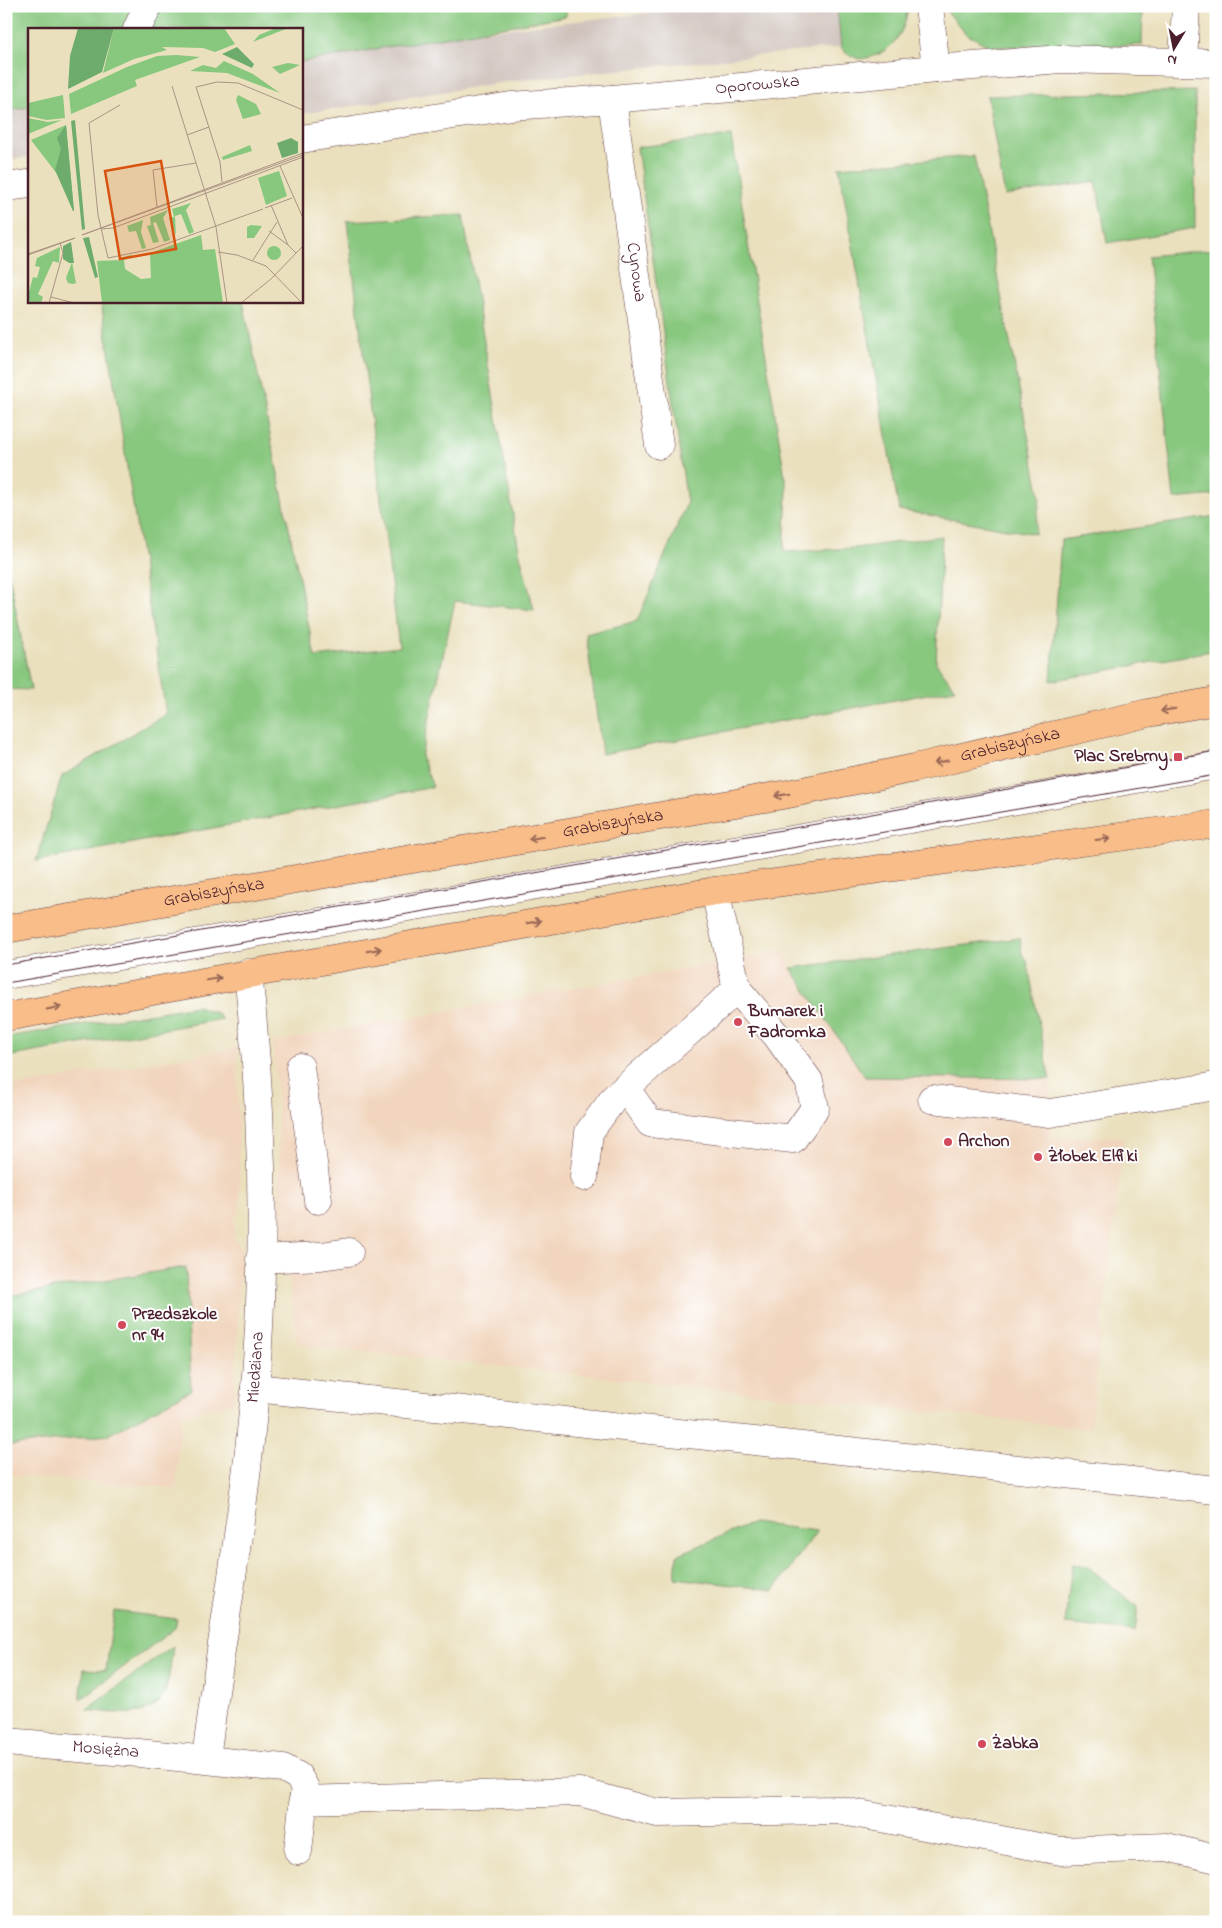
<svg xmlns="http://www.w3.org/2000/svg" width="1222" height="1928" font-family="'Indie Flower',sans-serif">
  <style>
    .built { fill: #f1d5bd }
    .industrial { fill: #cec1ba }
    .green { fill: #87c77e; stroke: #687354 }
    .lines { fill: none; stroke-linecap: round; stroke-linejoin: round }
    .minor-casing { stroke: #623c41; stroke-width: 29 }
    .major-casing { stroke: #623c41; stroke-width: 29 }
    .minor { stroke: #fff; stroke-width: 28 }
    .major { stroke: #f8bd89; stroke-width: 28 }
    .tram { stroke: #4a1f2b; stroke-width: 1 }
    .oneway { stroke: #986655 }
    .poi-dot { fill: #d1495b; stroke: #fff; stroke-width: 2 }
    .labels { text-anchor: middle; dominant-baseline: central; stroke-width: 4; stroke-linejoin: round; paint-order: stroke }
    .street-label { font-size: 18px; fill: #4a1f2b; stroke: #fff }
    .poi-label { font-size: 18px; font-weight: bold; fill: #4a1f2b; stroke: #fff; text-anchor: start }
    .inset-road { fill: none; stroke: #aa9383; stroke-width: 1 }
    .view { fill: #d8530f; fill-opacity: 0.15; stroke: #d8530f; stroke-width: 2.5 }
    .inset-edge { fill: none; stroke: #4a1f2b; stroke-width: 2.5 }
  </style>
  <rect width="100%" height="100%" fill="#fff"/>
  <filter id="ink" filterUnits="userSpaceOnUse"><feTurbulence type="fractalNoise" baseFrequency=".02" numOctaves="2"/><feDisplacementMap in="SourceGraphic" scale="10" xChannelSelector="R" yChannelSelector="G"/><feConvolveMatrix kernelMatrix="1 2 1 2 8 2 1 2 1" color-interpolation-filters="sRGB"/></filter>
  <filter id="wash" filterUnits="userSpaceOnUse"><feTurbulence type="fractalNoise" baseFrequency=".0096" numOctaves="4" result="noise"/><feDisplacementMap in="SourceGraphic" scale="20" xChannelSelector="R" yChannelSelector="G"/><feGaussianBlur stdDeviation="1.12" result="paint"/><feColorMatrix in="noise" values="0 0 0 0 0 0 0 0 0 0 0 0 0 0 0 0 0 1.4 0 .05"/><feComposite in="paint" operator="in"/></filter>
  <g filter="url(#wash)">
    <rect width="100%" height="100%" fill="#eae0bd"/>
    <g class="built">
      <path d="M 785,951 L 791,968 L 865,1077 L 1050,1079 L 1050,1139 L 1124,1136 L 1090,1429 L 298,1345 L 280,1221 L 277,1090 L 272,1042 Z"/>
      <path d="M 237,1048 L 240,1209 L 234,1218 L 234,1238 L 241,1247 L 234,1403 L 181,1415 L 176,1488 L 6,1475 L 6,1088 Z"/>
    </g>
    <g class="industrial">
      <path d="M 713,6 L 837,6 L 841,47 L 512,81 L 301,114 L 301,60 L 466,33 Z"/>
      <path d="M 29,104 L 29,157 L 6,160 L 6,108 Z"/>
    </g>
    <g class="green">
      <path d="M 6,6 L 567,6 L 566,16 L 301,62 L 301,29 L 29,29 L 29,107 L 6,111 Z"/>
      <path d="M 837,6 L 908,6 C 906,34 889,57 859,59 L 847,54 L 841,47 Z"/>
      <path d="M 946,6 L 1143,6 L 1142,45 L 991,47 L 966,34 L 947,11 Z"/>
      <path d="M 1195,91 L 1195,228 L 1107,243 L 1096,181 L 1005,196 L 987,96 Z"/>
      <path d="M 731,136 L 787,490 L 784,552 L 856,548 L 942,536 L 936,663 L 955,689 L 602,754 L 586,634 L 637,621 L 687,503 L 637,147 Z"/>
      <path d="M 974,156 L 1040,497 L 1035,534 L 899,510 L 839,167 Z"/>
      <path d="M 463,215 L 519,551 L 534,610 L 455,601 L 421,757 L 433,787 L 36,861 L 62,776 L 166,714 L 101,301 L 243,301 L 315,657 L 399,647 L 347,221 Z"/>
      <path d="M 1216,249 L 1216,495 L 1174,499 L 1148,256 Z"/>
      <path d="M 1216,516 L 1216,650 L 1051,681 L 1061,540 Z"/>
      <path d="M 6,558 L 31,690 L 6,689 Z"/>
      <path d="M 1020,938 L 1022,954 L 1027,961 L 1050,1079 L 865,1077 L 791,968 Z"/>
      <path d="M 197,1006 L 216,1013 L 222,1019 L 6,1057 L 6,1037 Z"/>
      <path d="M 186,1267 L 191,1390 L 108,1435 L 6,1446 L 6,1296 Z"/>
      <path d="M 753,1523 L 817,1531 L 774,1590 L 675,1578 L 677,1555 Z"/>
      <path d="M 1072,1564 L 1087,1566 L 1138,1607 L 1135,1631 L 1065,1624 Z"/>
      <path d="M 114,1611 L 177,1619 L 175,1628 L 80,1700 L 84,1669 L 106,1670 Z"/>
      <path d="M 173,1646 C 171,1660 170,1676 166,1689 C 156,1723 112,1712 86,1710 Z"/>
    </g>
  </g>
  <g filter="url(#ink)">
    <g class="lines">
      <defs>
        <g id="minor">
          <path d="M 929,6 L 936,69"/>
          <path d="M 137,29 L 148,6"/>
          <path d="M 1183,61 L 1186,6"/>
          <path id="s1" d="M 612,99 L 659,445"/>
          <path id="s2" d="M 301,139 L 511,106 L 612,99 L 936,69 L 1061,59 L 1216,63"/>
          <path d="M 6,187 L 29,184"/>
          <path d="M 6,975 L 468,897 L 1216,765"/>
          <path d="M 300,1067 L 318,1200"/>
          <path d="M 626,1089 L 650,1123 L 793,1139 L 815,1108 L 809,1081 L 777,1036 L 737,989 L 715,891"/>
          <path d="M 932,1099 L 1050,1113 L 1216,1086"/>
          <path d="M 584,1177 L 589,1132 L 614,1098 L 737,989"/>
          <path d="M 260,1259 L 321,1256 L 349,1252"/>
          <path d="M 255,1388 L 1216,1490"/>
          <path id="s3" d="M 6,1742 L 139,1753 L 283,1768 L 298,1776 L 305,1788 L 298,1851"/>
          <path id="s4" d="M 206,1759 C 221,1636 245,1513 255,1389 C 266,1250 263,1110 248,973"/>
          <path d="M 303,1800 L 580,1792 L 657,1813 L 837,1810 L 1061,1851 L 1167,1847 L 1216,1859"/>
        </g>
        <g id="major">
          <path id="s5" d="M 6,929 L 788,794 L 915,768 L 1148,713 L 1216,701"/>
          <path d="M 6,1017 L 715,891 L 1216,824"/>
        </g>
      </defs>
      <use href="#minor" class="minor-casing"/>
      <use href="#major" class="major-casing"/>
      <use href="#minor" class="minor"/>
      <use href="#major" class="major"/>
      <g class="tram">
        <path d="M 6,965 L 828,822 L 1216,751"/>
        <path d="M 6,983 L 1216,775"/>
      </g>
    </g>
    <defs><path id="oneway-shaft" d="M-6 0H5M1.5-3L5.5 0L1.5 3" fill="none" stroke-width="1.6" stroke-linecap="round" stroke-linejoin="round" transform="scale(1.25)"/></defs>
    <g class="oneway">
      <use href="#oneway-shaft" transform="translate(1168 710) rotate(170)"/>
      <use href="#oneway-shaft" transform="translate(941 762) rotate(166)"/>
      <use href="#oneway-shaft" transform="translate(782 795) rotate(170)"/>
      <use href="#oneway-shaft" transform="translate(536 838) rotate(170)"/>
      <use href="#oneway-shaft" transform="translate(1103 839) rotate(-7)"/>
      <use href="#oneway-shaft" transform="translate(534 922) rotate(-10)"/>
      <use href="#oneway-shaft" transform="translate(374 950) rotate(-10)"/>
      <use href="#oneway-shaft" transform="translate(214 979) rotate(-10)"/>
      <use href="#oneway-shaft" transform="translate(54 1008) rotate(-11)"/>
    </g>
  </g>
  <g class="poi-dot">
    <rect x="1173" y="752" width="10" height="10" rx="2.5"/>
    <circle cx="738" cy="1022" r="5"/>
    <circle cx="948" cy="1142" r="5"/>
    <circle cx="1038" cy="1157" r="5"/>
    <circle cx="122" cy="1325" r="5"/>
    <circle cx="982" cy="1744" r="5"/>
  </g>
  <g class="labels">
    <g class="street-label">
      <text stroke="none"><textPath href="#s2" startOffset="460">Oporowska</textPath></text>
      <text stroke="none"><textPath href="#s1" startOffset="175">Cynowa</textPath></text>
      <text stroke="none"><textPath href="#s5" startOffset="1021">Grabiszyńska</textPath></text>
      <text stroke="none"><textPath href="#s5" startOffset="616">Grabiszyńska</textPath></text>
      <text stroke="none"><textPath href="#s5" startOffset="211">Grabiszyńska</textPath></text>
      <text stroke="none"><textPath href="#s4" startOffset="395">Miedziana</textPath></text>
      <text stroke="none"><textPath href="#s3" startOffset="100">Mosiężna</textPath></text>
    </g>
    <g class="poi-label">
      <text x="1168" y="757" text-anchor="end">Plac Srebrny</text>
      <text x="748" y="1012">Bumarek i<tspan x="748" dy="21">Fadromka</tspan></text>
      <text x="958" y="1142">Archon</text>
      <text x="1048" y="1157">Żłobek Elfiki</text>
      <text x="132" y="1315">Przedszkole<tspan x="132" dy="21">nr 94</tspan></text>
      <text x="992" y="1744">Żabka</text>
    </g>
  </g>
  <g transform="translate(28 28)">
    <rect width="275" height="275" fill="#eae0bd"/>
    <path d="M 86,0 L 196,0 L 207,16 L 187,24 L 175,20 L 134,19 L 139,22 L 106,31 L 75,45 ZM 248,0 L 260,0 L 225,14 L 231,7 ZM 149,27 L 172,29 L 107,52 L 109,58 L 43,86 L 41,66 L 99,39 L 129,28 ZM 196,33 L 225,46 L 252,65 L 199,45 L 162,43 L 175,37 L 188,40 ZM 260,35 L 272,37 L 252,46 L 244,39 ZM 35,67 L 37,90 L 19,92 L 0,88 L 0,75 ZM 210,67 L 228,76 L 233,86 L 215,91 L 208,72 ZM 0,90 L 20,94 L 34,92 L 0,106 ZM 38,97 L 46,183 L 45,183 L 33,151 L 3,112 ZM 222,117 L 224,123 L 195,132 L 192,124 L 194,129 ZM 251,143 L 259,168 L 238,177 L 230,150 ZM 163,175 L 158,182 L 166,204 L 161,206 L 153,186 L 147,188 L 148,207 L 141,190 L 146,189 L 144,181 ZM 140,182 L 135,190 L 142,212 L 136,214 L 128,194 L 125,195 L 131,214 L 125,215 L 119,198 L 123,197 L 122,189 ZM 115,192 L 113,204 L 118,220 L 114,221 L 108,203 L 101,204 L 99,198 ZM 223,197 L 234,198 L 226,210 L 219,210 L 219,199 ZM 173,207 L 175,222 L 187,221 L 195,275 L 74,275 L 69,233 L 94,232 L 96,229 L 103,227 L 105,229 L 96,232 L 97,241 L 113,251 L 123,250 L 122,225 ZM239 225a7 7 0 1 1 14 0a7 7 0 1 1-14 0ZM 32,219 L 31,235 L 25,233 L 10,266 L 15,269 L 13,275 L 2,275 L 0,268 L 5,249 L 9,250 L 12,239 L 7,238 L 9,230 ZM 44,234 L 48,255 L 45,256 L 40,255 L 38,250 Z" fill="#87c77e"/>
    <path d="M 50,0 L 86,0 L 74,44 L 40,61 L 42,28 ZM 209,19 L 226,36 L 224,40 L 194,26 ZM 47,92 L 57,201 L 54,202 L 43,93 ZM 38,97 L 46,183 L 45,183 L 27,142 L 33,121 L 29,110 ZM 263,110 L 270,114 L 270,125 L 254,130 L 249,115 ZM 61,209 L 70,249 L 67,250 L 55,210 ZM 43,214 L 46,235 L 41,235 L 35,231 L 35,218 Z" fill="#6dac6d"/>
    <path class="inset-road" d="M 144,58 L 188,199 L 199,275M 92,77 L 61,95 L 70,187 L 80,230 L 124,221 L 235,181M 159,107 L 181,99M 252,138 L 275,190M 194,154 L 192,134 L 168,59 L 189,54 L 210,55 L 275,82M 243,177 L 260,217 L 268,225M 129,179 L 125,142 L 168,135M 237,180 L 264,170M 73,201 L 85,200 L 275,129M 241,203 L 260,217M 54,207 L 275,125M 54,207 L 275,127M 190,224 L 209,227 L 238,238 L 274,275M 0,226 L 47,210M 0,227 L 47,210M 225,232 L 249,194M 23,269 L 46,275M 21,275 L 35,225 L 32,215M 213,275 L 243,251 L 275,218"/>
    <path class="view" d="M 133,133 L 148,221 L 92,231 L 77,143 Z"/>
    <rect width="275" height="275" class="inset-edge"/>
  </g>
  <rect width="1222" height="1928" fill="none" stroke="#fff" stroke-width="25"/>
  <g transform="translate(1174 48) rotate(190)" stroke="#ffffff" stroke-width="4" paint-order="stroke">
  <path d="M0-4L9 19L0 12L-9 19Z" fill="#4a1f2b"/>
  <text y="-8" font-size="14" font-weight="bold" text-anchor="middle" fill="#4a1f2b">N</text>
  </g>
</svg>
